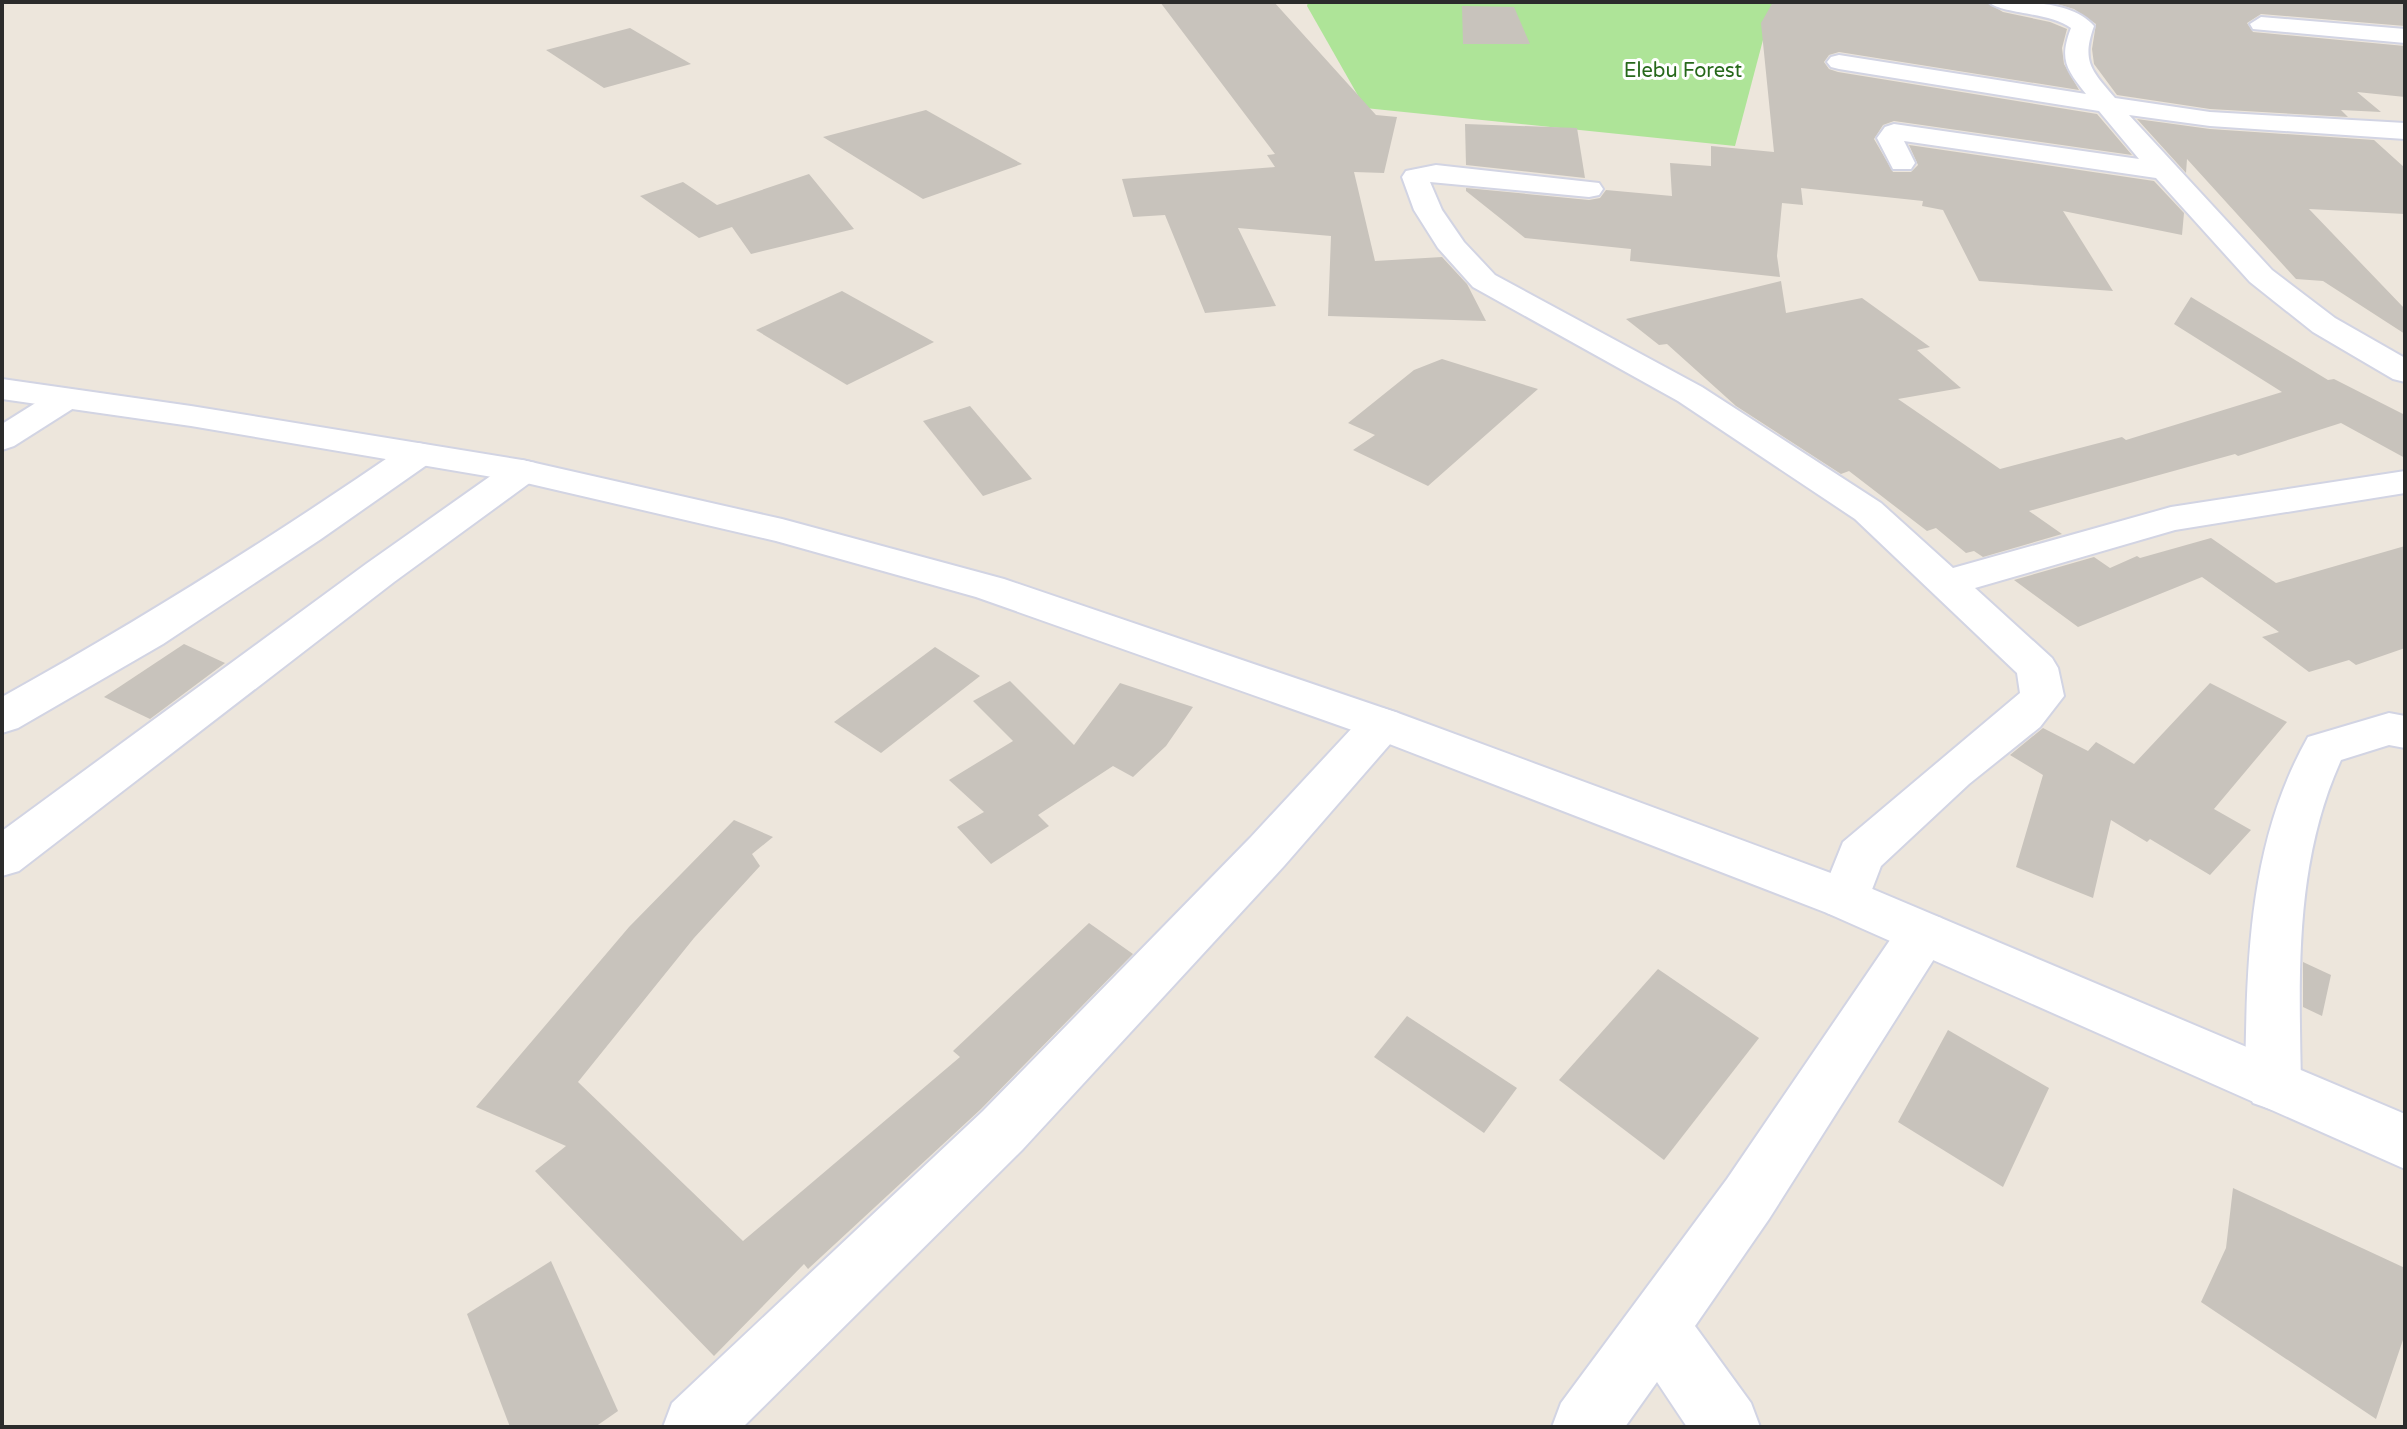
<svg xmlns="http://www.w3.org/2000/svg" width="2407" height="1429" font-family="'Varela Round',sans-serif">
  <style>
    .green { fill: #aee498 }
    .building { fill: #c8c3bc }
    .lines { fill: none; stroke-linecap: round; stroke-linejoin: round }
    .minor-casing { stroke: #d2d4e3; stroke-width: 4 }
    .secondary-casing { stroke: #d2d4e3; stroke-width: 4 }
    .minor { fill: #fff; fill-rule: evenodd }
    .secondary { fill: #fff; fill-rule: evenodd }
    .labels { text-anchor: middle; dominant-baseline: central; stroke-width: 6; stroke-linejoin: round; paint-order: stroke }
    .far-park-label { font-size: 20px; fill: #26681a; stroke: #fff }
  </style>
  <rect width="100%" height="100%" fill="#ede6dc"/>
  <path class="green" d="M 1308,2 L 1773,2 L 1735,146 L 1365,108 L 1307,6 Z"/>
  <g class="building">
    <path d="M 1160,2 L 1274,2 L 1376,115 L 1397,117 L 1384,173 L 1354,172 L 1375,261 L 1442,257 L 1467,284 L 1486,321 L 1328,316 L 1331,236 L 1238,228 L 1276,306 L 1205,313 L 1165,215 L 1133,217 L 1122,179 L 1275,167 L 1267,155 L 1275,154 Z"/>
    <path d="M 1773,2 L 1986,2 L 2003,12 L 2050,22 L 2067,29 L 2062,48 L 2064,64 L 2079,90 L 1839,52 L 1829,55 L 1824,62 L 1829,69 L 1838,72 L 2097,114 L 2132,155 L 1894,121 L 1883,125 L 1874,139 L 1893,172 L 1911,172 L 1918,165 L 1909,145 L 2154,181 L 2184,213 L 2182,235 L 2063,211 L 2113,291 L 1979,281 L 1943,210 L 1922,206 L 1923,201 L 1801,188 L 1803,205 L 1782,203 L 1777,256 L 1780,277 L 1630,261 L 1631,249 L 1525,238 L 1466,191 L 1466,188 L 1589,200 L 1600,198 L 1606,190 L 1672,196 L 1670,163 L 1711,166 L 1711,146 L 1774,152 L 1761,23 Z"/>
    <path d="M 2050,2 L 2405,4 L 2405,26 L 2261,14 L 2247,23 L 2253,32 L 2405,46 L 2405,97 L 2357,92 L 2381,112 L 2341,110 L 2348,117 L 2210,109 L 2117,95 L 2094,64 L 2092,49 L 2096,24 L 2074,9 Z"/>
    <path d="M 1462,6 L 1514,7 L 1530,44 L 1463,44 Z"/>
    <path d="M 630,28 L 691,64 L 604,88 L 546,50 Z"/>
    <path d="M 926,110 L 1022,164 L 923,199 L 823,137 Z"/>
    <path d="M 2137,119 L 2210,129 L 2374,140 L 2405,168 L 2405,214 L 2309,209 L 2405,309 L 2405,334 L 2323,281 L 2296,279 L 2187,159 L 2186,173 Z"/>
    <path d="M 1465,124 L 1577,128 L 1585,178 L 1466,165 Z"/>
    <path d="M 809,174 L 854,229 L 751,254 L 732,227 L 699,238 L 640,196 L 683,182 L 717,205 Z"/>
    <path d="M 1781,281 L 1786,313 L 1862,298 L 1930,347 L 1917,350 L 1961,388 L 1898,399 L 2000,469 L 2122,437 L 2126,440 L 2282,392 L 2174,324 L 2191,297 L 2328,380 L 2334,379 L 2405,415 L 2405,458 L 2341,423 L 2238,456 L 2235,454 L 2029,511 L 2062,534 L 1983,557 L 1974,551 L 1966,553 L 1936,528 L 1927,531 L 1849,471 L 1841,474 L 1736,406 L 1667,344 L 1659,345 L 1626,319 Z"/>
    <path d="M 842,291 L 934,342 L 847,385 L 756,330 Z"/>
    <path d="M 1442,359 L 1538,389 L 1428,486 L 1353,450 L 1375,435 L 1348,423 L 1414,370 Z"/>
    <path d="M 970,406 L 1032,479 L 983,496 L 923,421 Z"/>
    <path d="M 2211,538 L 2276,583 L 2405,546 L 2405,648 L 2356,665 L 2349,660 L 2309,672 L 2262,637 L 2279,632 L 2202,577 L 2078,627 L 2014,580 L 2094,557 L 2110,568 L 2137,556 L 2140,558 Z"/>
    <path d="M 184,644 L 225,663 L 150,719 L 104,697 Z"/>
    <path d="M 935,647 L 980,676 L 881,753 L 834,722 Z"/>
    <path d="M 1010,681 L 1074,745 L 1120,683 L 1193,707 L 1166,746 L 1133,777 L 1113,766 L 1038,815 L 1049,826 L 991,864 L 957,827 L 984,812 L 949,780 L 1013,741 L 973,701 Z"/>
    <path d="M 2210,683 L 2287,722 L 2214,809 L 2251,830 L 2210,875 L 2150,839 L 2147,842 L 2111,820 L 2093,898 L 2016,867 L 2043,775 L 2010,755 L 2043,728 L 2088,751 L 2096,742 L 2134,764 Z"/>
    <path d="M 734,820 L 773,837 L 752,854 L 760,866 L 694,938 L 578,1082 L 743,1241 L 960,1057 L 953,1051 L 1089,923 L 1133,954 L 981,1109 L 808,1269 L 804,1264 L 714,1356 L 535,1171 L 566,1146 L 476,1107 L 629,927 Z"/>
    <path d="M 2303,962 L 2331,975 L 2322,1016 L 2303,1007 Z"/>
    <path d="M 1658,969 L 1759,1038 L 1664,1160 L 1559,1080 Z"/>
    <path d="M 1407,1016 L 1517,1088 L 1484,1133 L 1374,1057 Z"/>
    <path d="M 1948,1030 L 2049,1088 L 2003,1187 L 1898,1122 Z"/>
    <path d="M 2233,1188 L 2405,1268 L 2405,1334 L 2376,1419 L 2201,1302 L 2226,1248 Z"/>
    <path d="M 551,1261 L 618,1411 L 595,1427 L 510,1427 L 467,1314 Z"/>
  </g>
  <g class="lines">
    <defs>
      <g id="minor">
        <path d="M 1989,2 C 2023,2 2071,0 2094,26 C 2081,62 2092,71 2115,98 L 2210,112 L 2405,123 L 2405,139 L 2210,126 L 2129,115 L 2272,270 L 2335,318 L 2405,358 L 2405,382 L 2393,379 L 2313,332 L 2250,282 L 2156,178 L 1904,141 L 1915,163 L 1911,169 L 1893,169 L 1877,138 L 1885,127 L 1894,124 L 2139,159 L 2099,111 L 1839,69 L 1831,67 L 1827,62 L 1831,57 L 1839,55 L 2086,94 C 2066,69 2059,59 2071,28 C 2049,12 2001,14 1989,2 Z"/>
        <path d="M 2261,17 L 2405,29 L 2405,43 L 2253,29 L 2250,24 Z"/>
        <path d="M 1436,165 L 1599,183 L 1603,189 L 1599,195 L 1589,197 L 1430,182 L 1442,210 L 1464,242 L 1495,275 L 1702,387 L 1881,503 L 1953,568 L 2171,507 L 2405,471 L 2405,493 L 2175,530 L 1975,588 L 2052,658 L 2058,668 L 2064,696 L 2040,727 L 1969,784 L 1881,866 L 1863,913 L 1845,919 L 1827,913 L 1820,899 L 1843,842 L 2020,693 L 2017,673 L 1855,519 L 1678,401 L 1473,287 L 1438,248 L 1414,210 L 1402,177 L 1406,171 Z"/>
        <path d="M 65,389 L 77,392 L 82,399 L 77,406 L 14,446 L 2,450 L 2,424 L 53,392 Z"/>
        <path d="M 418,443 L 431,446 L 436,454 L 431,462 L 321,539 L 163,644 L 18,728 L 2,733 L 2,697 C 141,620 274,536 405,446 Z"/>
        <path d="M 522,460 L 535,463 L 540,471 L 535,479 L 394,582 L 19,871 L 2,876 L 2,831 L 366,564 L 509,463 Z"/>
        <path d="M 1382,708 L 1398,713 L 1404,724 L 1398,735 L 1284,866 L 1023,1149 L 743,1427 L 663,1427 L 672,1403 L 983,1111 L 1250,838 L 1366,713 Z"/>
        <path d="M 2389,713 L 2405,716 L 2405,748 L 2389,745 L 2341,760 C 2294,863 2299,975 2301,1085 L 2293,1103 L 2273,1110 L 2253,1103 L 2245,1085 C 2247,964 2247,845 2308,737 Z"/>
        <path d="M 1923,912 L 1941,918 L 1948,933 L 1941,948 L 1769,1219 L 1695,1326 L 1751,1403 L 1760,1427 L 1687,1427 L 1657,1382 L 1625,1427 L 1552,1427 L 1561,1403 L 1727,1179 L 1905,918 Z"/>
      </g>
      <path id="secondary" d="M 2,379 L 191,406 L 522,460 L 782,519 L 1004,579 L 1398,713 L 1863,885 L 2405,1114 L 2405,1169 L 1827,913 L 1366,735 L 976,597 L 776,541 L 522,482 L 191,426 L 2,399 Z"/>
    </defs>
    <use href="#minor" class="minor-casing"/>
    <use href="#secondary" class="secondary-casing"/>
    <use href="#minor" class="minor"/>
    <use href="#secondary" class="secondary"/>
  </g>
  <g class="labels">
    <g class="far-park-label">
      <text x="1683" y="71">Elebu Forest</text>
    </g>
  </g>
  <rect width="2407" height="1429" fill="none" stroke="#2b2b2b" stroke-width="8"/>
</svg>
